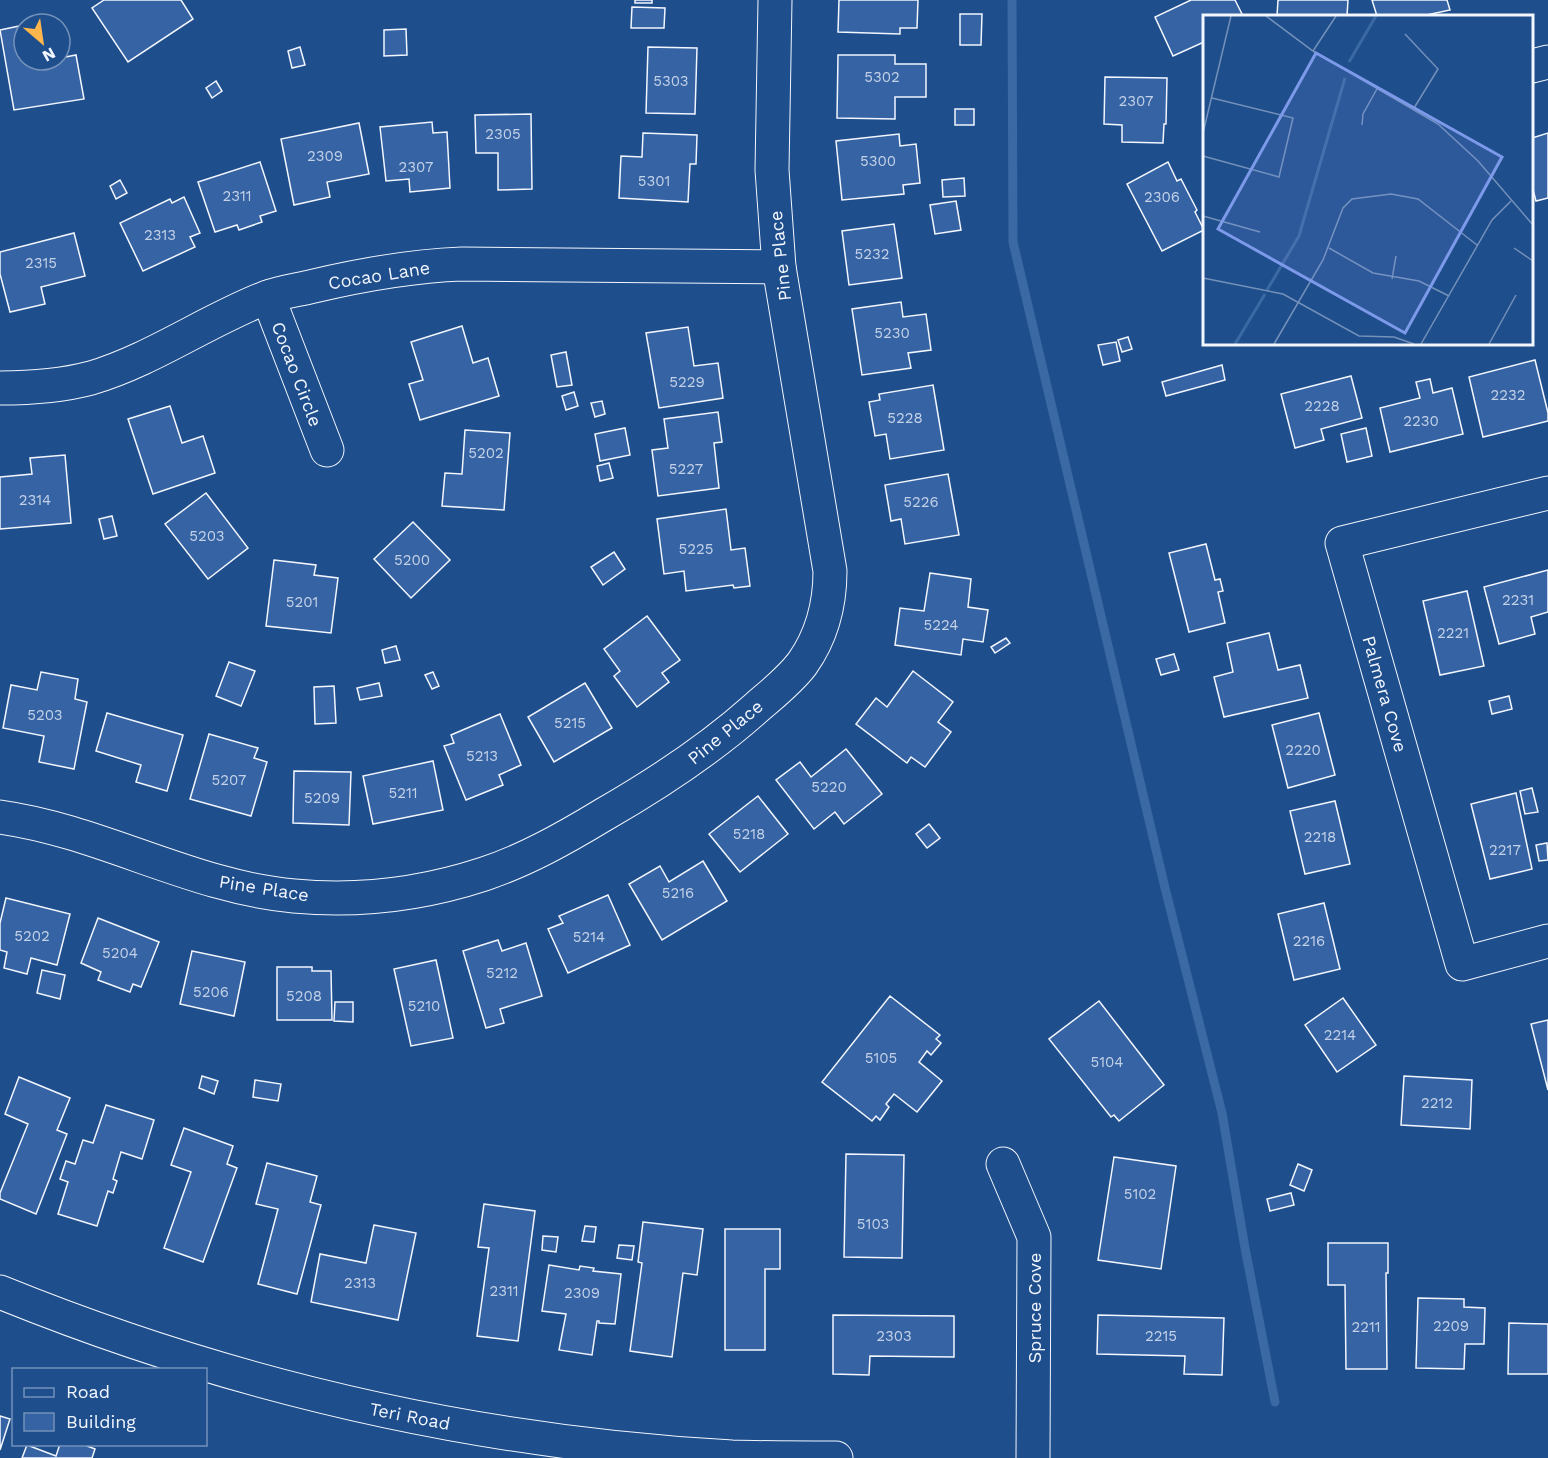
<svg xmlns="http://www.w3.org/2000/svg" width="1548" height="1458" font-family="'Work Sans',sans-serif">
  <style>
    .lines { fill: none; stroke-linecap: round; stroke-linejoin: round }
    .stream { stroke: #3b69a3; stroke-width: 9 }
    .building { fill: #3563a3; stroke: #f2f6ff; stroke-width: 1.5 }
    .minor-casing { stroke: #f2f6ff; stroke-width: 35 }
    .minor { stroke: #1f4e8c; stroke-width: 33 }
    .labels { text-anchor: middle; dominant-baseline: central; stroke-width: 4.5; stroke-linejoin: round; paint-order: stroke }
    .number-label { font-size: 15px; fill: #c3d1e8 }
    .street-label { font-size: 18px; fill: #f2f6ff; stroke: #1f4e8c }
    .inset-river { fill: none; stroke: #3b69a3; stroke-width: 3 }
    .inset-road { fill: none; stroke: #7391ba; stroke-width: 1.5 }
    .view { fill: #7d9aea; fill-opacity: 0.15; stroke: #7d9aea; stroke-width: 3 }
    .inset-edge { fill: none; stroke: #f2f6ff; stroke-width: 3 }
  </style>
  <rect width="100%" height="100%" fill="#1f4e8c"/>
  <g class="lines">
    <path class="stream" d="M 1012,0 L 1013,242 L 1165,888 L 1222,1113 L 1245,1248 L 1275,1402"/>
  </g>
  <g class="building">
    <path d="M 104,0 L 181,0 L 193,19 L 128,62 L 92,8 Z"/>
    <rect x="635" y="0" width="17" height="3"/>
    <path d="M 839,0 L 918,0 L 917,28 L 900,28 L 900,34 L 838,32 Z"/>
    <path d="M 1191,0 L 1235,0 L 1243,16 L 1204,16 L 1204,42 L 1173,56 L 1155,17 Z"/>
    <path d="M 1278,0 L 1348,0 L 1347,16 L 1277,16 Z"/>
    <path d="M 1372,0 L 1447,0 L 1450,10 L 1422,16 L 1377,16 Z"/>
    <path d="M 632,7 L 665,8 L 664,28 L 631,28 Z"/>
    <path d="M 960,14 L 982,14 L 981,45 L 960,45 Z"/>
    <path d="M 24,25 L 24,60 L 60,60 L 60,58 L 76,55 L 84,99 L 14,110 L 0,30 Z"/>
    <path d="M 406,29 L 407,55 L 384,56 L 384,30 Z"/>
    <path d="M 300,47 L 305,65 L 292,68 L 288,51 Z"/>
    <path d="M 648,47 L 697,48 L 695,114 L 646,113 Z"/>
    <path d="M 838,55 L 895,55 L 895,64 L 926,64 L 926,97 L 895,97 L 895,119 L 837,118 Z"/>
    <path d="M 1105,77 L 1167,78 L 1166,124 L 1164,124 L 1163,143 L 1122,142 L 1122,125 L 1104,124 Z"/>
    <path d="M 216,81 L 222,91 L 212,98 L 206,88 Z"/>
    <rect x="955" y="109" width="19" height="16"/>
    <path d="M 531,114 L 532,189 L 498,190 L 498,153 L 476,153 L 475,115 Z"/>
    <path d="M 432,122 L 433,133 L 447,132 L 450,188 L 410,192 L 409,179 L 386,181 L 380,127 Z"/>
    <path d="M 359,123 L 369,174 L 327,182 L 330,197 L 294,205 L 281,139 Z"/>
    <path d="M 643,133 L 697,135 L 696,164 L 690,164 L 688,202 L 619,198 L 621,156 L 642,157 Z"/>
    <path d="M 1548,133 L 1548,198 L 1536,201 L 1532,186 L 1532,138 Z"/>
    <path d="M 899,134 L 900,146 L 916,144 L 920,183 L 903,185 L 904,194 L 842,200 L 836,141 Z"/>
    <path d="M 260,162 L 276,211 L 260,216 L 262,222 L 239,230 L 237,225 L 215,232 L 198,182 Z"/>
    <path d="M 1168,162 L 1177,181 L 1181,179 L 1197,210 L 1195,212 L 1204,230 L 1162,251 L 1127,184 Z"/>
    <path d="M 964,178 L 965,196 L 943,197 L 942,180 Z"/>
    <path d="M 120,180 L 127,193 L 116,199 L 110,186 Z"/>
    <path d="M 184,197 L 200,233 L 190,237 L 195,247 L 143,271 L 120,223 L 170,199 L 172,203 Z"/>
    <path d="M 956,201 L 961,230 L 935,234 L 930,205 Z"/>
    <path d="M 894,224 L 902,278 L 849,285 L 842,231 Z"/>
    <path d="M 74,233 L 85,276 L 41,287 L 45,304 L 10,312 L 0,274 L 0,252 Z"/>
    <path d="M 901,302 L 903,317 L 926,314 L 931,350 L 908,353 L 911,368 L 862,375 L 852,309 Z"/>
    <path d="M 462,326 L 473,363 L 488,358 L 499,396 L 420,420 L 409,384 L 423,380 L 411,342 Z"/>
    <path d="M 688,327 L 694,366 L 718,363 L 723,398 L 659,408 L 646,333 Z"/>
    <path d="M 1128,337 L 1132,349 L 1122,352 L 1118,340 Z"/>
    <path d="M 1116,342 L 1120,361 L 1103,365 L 1098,345 Z"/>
    <path d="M 566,352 L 572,385 L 557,387 L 551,355 Z"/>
    <path d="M 1535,360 L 1548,413 L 1548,421 L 1483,437 L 1469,377 Z"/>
    <path d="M 1222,365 L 1225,380 L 1166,396 L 1162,382 Z"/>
    <path d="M 1351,376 L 1362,418 L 1321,429 L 1324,440 L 1295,448 L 1281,394 Z"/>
    <path d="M 1430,379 L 1433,393 L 1452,388 L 1463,434 L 1390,452 L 1380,408 L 1420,398 L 1416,382 Z"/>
    <path d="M 933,385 L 944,450 L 890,459 L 886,434 L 875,436 L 869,402 L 880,400 L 879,394 Z"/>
    <path d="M 574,392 L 578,406 L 566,410 L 562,396 Z"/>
    <path d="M 602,401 L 605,414 L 595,417 L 591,403 Z"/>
    <path d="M 170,406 L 182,443 L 203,436 L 215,473 L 153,494 L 128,419 Z"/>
    <path d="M 718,412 L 722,442 L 714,443 L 719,488 L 658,496 L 652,450 L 668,448 L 664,419 Z"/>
    <path d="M 625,428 L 630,455 L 600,461 L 595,434 Z"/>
    <path d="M 1366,428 L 1372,456 L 1347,462 L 1341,434 Z"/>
    <path d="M 465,430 L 510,433 L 504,510 L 442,506 L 445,473 L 462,474 Z"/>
    <path d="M 65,455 L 71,523 L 0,529 L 0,477 L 32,474 L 30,458 Z"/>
    <path d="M 609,463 L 613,478 L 600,481 L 597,466 Z"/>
    <path d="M 948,474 L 959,535 L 905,544 L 901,519 L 891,521 L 885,485 Z"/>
    <path d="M 206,493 L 248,548 L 208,579 L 165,524 Z"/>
    <path d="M 726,509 L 731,550 L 745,548 L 750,586 L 734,588 L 733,585 L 686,591 L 684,571 L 664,574 L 657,519 Z"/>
    <path d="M 112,516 L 117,536 L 104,539 L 99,519 Z"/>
    <path d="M 413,522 L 450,560 L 411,598 L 374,559 Z"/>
    <path d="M 1206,544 L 1215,580 L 1220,579 L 1223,591 L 1218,592 L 1225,623 L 1189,632 L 1169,553 Z"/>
    <path d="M 614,552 L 625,569 L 603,585 L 591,567 Z"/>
    <path d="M 274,560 L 316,565 L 314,575 L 338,578 L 331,633 L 266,626 Z"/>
    <path d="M 1548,570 L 1548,612 L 1531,617 L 1535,634 L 1499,644 L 1484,587 Z"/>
    <path d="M 930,573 L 971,579 L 968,607 L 988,610 L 983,642 L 963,639 L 961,655 L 895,645 L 900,608 L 924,611 Z"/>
    <path d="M 1467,591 L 1484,666 L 1440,675 L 1423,601 Z"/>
    <path d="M 647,616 L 680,660 L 662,673 L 669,682 L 637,707 L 614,676 L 620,671 L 604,649 Z"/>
    <path d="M 1269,633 L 1278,670 L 1300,665 L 1308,698 L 1224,717 L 1214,677 L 1233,672 L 1227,643 Z"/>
    <path d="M 1006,638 L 1010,643 L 995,653 L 991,647 Z"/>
    <path d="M 396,646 L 400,660 L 385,663 L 382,650 Z"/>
    <path d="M 1174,654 L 1179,670 L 1161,675 L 1156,659 Z"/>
    <path d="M 229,662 L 255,671 L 241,706 L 216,696 Z"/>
    <path d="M 913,671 L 953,702 L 938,722 L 951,732 L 925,767 L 911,757 L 907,763 L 856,724 L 876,698 L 887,707 Z"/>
    <path d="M 41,672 L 78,679 L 75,699 L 87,702 L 74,769 L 39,762 L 44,736 L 3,728 L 11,685 L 37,690 Z"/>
    <path d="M 433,672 L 439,686 L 432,689 L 425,675 Z"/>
    <path d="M 379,683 L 382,696 L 360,700 L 357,688 Z"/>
    <path d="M 585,683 L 612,728 L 554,762 L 528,717 Z"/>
    <path d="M 334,686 L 336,723 L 315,724 L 314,687 Z"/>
    <path d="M 1509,696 L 1512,709 L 1492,714 L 1489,701 Z"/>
    <path d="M 107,713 L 183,735 L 167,791 L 136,782 L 141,765 L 96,751 Z"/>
    <path d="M 1319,713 L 1335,775 L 1288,788 L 1272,725 Z"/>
    <path d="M 500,714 L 521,765 L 499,775 L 503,785 L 466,800 L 444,746 L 454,743 L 451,735 Z"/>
    <path d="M 209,734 L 258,748 L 254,758 L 267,762 L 251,816 L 190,799 Z"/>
    <path d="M 846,749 L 882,794 L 844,824 L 835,812 L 814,829 L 776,780 L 800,762 L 811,777 Z"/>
    <path d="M 433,761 L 443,810 L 373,824 L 363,776 Z"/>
    <path d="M 294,771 L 351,772 L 349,825 L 293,823 Z"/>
    <path d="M 1532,788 L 1538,812 L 1525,814 L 1520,791 Z"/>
    <path d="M 1516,793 L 1532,869 L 1490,879 L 1471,804 Z"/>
    <path d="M 758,796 L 788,834 L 740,872 L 709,834 Z"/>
    <path d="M 1335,801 L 1350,864 L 1305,874 L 1290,811 Z"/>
    <path d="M 929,824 L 940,838 L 927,848 L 916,834 Z"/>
    <path d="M 1547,843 L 1548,860 L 1539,861 L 1536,845 Z"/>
    <path d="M 703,861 L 727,901 L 662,940 L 629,884 L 660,866 L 669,882 Z"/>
    <path d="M 608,895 L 630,945 L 568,973 L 548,929 L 563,923 L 559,916 Z"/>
    <path d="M 6,898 L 70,914 L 57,965 L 31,958 L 27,974 L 4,968 L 7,952 L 0,950 L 0,923 Z"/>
    <path d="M 1324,903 L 1340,969 L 1294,980 L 1278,914 Z"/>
    <path d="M 98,918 L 159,942 L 141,987 L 133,984 L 130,992 L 98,980 L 101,972 L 81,963 Z"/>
    <path d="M 498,940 L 502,951 L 526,943 L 542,996 L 500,1009 L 504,1023 L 486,1028 L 463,951 Z"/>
    <path d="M 192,951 L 245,962 L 234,1016 L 180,1004 Z"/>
    <path d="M 436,960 L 453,1038 L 411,1046 L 394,969 Z"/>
    <path d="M 277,967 L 312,967 L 312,971 L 331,971 L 332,1020 L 277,1020 Z"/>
    <path d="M 42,970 L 65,975 L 60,999 L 37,993 Z"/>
    <path d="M 890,996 L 940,1035 L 936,1039 L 941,1043 L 931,1055 L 927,1051 L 919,1062 L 942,1081 L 917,1112 L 894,1094 L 886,1104 L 889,1107 L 880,1120 L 876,1116 L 872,1121 L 822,1082 Z"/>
    <path d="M 1343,998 L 1376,1045 L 1337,1072 L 1305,1025 Z"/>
    <path d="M 1099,1001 L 1164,1085 L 1119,1121 L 1114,1115 L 1111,1117 L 1049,1039 Z"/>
    <path d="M 335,1002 L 353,1002 L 353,1022 L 334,1021 Z"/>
    <path d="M 1548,1020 L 1548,1090 L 1531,1024 Z"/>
    <path d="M 202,1076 L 218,1081 L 214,1094 L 199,1088 Z"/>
    <path d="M 1404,1076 L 1472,1080 L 1470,1129 L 1401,1125 Z"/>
    <path d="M 19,1077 L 70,1098 L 57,1130 L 67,1134 L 36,1214 L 0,1199 L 0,1193 L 28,1124 L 5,1114 Z"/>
    <path d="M 255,1080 L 281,1084 L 278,1101 L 253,1097 Z"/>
    <path d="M 106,1105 L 154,1120 L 142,1159 L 121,1152 L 113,1179 L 117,1181 L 113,1193 L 108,1191 L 97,1226 L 58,1214 L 68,1182 L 60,1179 L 66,1161 L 75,1164 L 83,1140 L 93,1143 Z"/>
    <path d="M 184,1128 L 233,1146 L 227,1164 L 237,1168 L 203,1262 L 164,1248 L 191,1172 L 171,1165 Z"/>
    <path d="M 846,1154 L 904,1155 L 902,1258 L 844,1257 Z"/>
    <path d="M 1114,1157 L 1176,1166 L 1161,1269 L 1098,1260 Z"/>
    <path d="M 267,1163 L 317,1176 L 310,1202 L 321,1205 L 297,1294 L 258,1284 L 278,1209 L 256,1204 Z"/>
    <path d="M 1298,1164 L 1312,1170 L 1304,1191 L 1290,1185 Z"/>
    <path d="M 1291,1193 L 1294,1205 L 1270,1211 L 1267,1199 Z"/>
    <path d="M 484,1204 L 535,1211 L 518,1341 L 477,1336 L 489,1248 L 478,1247 Z"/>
    <path d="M 643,1222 L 703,1229 L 697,1275 L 683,1273 L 672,1357 L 630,1351 L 642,1263 L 638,1262 Z"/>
    <path d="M 374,1225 L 416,1233 L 398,1320 L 311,1302 L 320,1254 L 366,1263 Z"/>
    <path d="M 585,1226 L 596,1227 L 594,1242 L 582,1241 Z"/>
    <path d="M 725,1229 L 780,1229 L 780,1269 L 765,1269 L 765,1350 L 725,1350 Z"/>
    <path d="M 543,1236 L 558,1237 L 556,1252 L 542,1250 Z"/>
    <path d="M 1328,1243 L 1388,1243 L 1388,1273 L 1386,1273 L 1387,1369 L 1346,1369 L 1345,1285 L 1328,1285 Z"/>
    <path d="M 619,1245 L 634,1246 L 632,1260 L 617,1258 Z"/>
    <path d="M 549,1265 L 579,1270 L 580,1266 L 594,1268 L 593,1271 L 621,1274 L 615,1324 L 599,1323 L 599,1321 L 597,1321 L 592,1355 L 559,1350 L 566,1314 L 542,1311 Z"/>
    <path d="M 1418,1298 L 1464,1299 L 1464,1307 L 1485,1308 L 1484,1344 L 1465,1344 L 1464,1369 L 1416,1368 Z"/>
    <path d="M 833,1315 L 954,1316 L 954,1357 L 870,1356 L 869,1375 L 833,1374 Z"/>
    <path d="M 1098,1315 L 1224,1318 L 1222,1375 L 1184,1374 L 1185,1356 L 1097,1354 Z"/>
    <path d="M 1509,1323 L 1548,1324 L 1548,1374 L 1508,1374 Z"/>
    <path d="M 0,1416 L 10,1419 L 0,1450 Z"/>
    <path d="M 60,1444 L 82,1444 L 95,1449 L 92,1458 L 22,1458 L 27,1445 L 56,1456 Z"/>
  </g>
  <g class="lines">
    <defs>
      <g id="minor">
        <path d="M 1532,66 L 1548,62"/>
        <path d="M 268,297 L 327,450"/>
        <path d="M 0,388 C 30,388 61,386 91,378 C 152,360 206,321 265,298 C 280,292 298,290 314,286 C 365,274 410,266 462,264 L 779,267"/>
        <path d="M 1548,493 L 1342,543 L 1462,964 L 1548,941"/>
        <path d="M 0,817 C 101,831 192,887 294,896 C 358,902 423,894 484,874 C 526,860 565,838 603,815 C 657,784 709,750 756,708 C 772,694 789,681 802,664 C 822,636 830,605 830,571 L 779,267 L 772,170 L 775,0"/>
        <path d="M 1003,1164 L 1034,1237 L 1033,1458"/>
        <path d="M 0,1292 C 234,1387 480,1443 732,1457 C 766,1458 802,1458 836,1458"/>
      </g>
    </defs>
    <use href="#minor" class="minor-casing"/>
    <use href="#minor" class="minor"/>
  </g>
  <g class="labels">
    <g class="number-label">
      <text x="882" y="77">5302</text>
      <text x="671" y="81">5303</text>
      <text x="1136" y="101">2307</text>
      <text x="503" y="134">2305</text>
      <text x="325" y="156">2309</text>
      <text x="878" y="161">5300</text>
      <text x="416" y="167">2307</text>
      <text x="654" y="181">5301</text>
      <text x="237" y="196">2311</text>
      <text x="1162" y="197">2306</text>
      <text x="160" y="235">2313</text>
      <text x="872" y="254">5232</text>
      <text x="41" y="263">2315</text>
      <text x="892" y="333">5230</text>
      <text x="687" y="382">5229</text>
      <text x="1508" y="395">2232</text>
      <text x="1322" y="406">2228</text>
      <text x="905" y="418">5228</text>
      <text x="1421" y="421">2230</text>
      <text x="486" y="453">5202</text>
      <text x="686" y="469">5227</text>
      <text x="35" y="500">2314</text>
      <text x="921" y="502">5226</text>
      <text x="207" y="536">5203</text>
      <text x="696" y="549">5225</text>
      <text x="412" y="560">5200</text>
      <text x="1518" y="600">2231</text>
      <text x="302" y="602">5201</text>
      <text x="941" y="625">5224</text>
      <text x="1453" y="633">2221</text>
      <text x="45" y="715">5203</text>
      <text x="570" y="723">5215</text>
      <text x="1303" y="750">2220</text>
      <text x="482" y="756">5213</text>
      <text x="229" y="780">5207</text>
      <text x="829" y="787">5220</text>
      <text x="403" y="793">5211</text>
      <text x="322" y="798">5209</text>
      <text x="749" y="834">5218</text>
      <text x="1320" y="837">2218</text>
      <text x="1505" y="850">2217</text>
      <text x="678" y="893">5216</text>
      <text x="32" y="936">5202</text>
      <text x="589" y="937">5214</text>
      <text x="1309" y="941">2216</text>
      <text x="120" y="953">5204</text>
      <text x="502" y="973">5212</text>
      <text x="211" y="992">5206</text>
      <text x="304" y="996">5208</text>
      <text x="424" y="1006">5210</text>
      <text x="1340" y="1035">2214</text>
      <text x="881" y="1058">5105</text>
      <text x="1107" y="1062">5104</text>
      <text x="1437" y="1103">2212</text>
      <text x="1140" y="1194">5102</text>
      <text x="873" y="1224">5103</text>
      <text x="360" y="1283">2313</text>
      <text x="504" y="1291">2311</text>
      <text x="582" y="1293">2309</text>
      <text x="1451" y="1326">2209</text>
      <text x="1366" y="1327">2211</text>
      <text x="894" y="1336">2303</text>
      <text x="1161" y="1336">2215</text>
    </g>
    <g class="street-label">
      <text transform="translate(780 256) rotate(-96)">Pine Place</text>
      <text transform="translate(379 275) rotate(-9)">Cocao Lane</text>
      <text transform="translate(297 374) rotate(69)">Cocao Circle</text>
      <text transform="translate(1385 694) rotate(74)">Palmera Cove</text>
      <text transform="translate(725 732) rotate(-39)">Pine Place</text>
      <text transform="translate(264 888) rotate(9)">Pine Place</text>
      <text transform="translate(1034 1308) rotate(-90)">Spruce Cove</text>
      <text transform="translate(410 1416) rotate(11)">Teri Road</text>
    </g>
  </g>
  <g transform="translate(1203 15)">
    <rect width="330" height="330" fill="#1f4e8c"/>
    <path class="inset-river" d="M 146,47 L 173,1M 64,275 L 96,221 L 142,63M 32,329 L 62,279"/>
    <path class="inset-road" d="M 63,1 L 110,36 L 235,109 L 275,146 L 330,210M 202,19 L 235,54 L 211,93M 110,36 L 133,1M 159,110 L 160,99 L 175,72M 0,118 L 28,1M 0,141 L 76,162 L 90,103 L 9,83M 0,201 L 57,217M 126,233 L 170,258 L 216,266 L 246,281M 311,233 L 330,246M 0,263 L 80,279 L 156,321 L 191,322 L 211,329M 189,264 L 193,241M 71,329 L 120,245 L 140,193 L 149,184 L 188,179 L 215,184 L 274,230M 218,329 L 289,205 L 308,186M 286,329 L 313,280"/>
    <path class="view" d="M 113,38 L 299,142 L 202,318 L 15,214 Z"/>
    <rect width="330" height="330" class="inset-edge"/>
  </g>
  <rect x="12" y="1368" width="195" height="78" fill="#1f4e8c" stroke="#7391ba" stroke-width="1.5"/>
  <rect x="24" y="1388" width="30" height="9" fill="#1f4e8c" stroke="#7391ba" stroke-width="1.5"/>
  <text x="66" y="1398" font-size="18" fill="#f2f6ff">Road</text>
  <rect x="24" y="1413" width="30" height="18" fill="#3563a3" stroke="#7391ba" stroke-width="1.5"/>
  <text x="66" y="1428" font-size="18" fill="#f2f6ff">Building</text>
  <g transform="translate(42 42) rotate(151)"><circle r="28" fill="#1f4e8c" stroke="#7391ba" stroke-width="1.5"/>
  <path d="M0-4.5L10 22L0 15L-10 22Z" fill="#ffb74d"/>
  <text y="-9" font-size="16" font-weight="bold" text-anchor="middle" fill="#f2f6ff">N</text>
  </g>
</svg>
